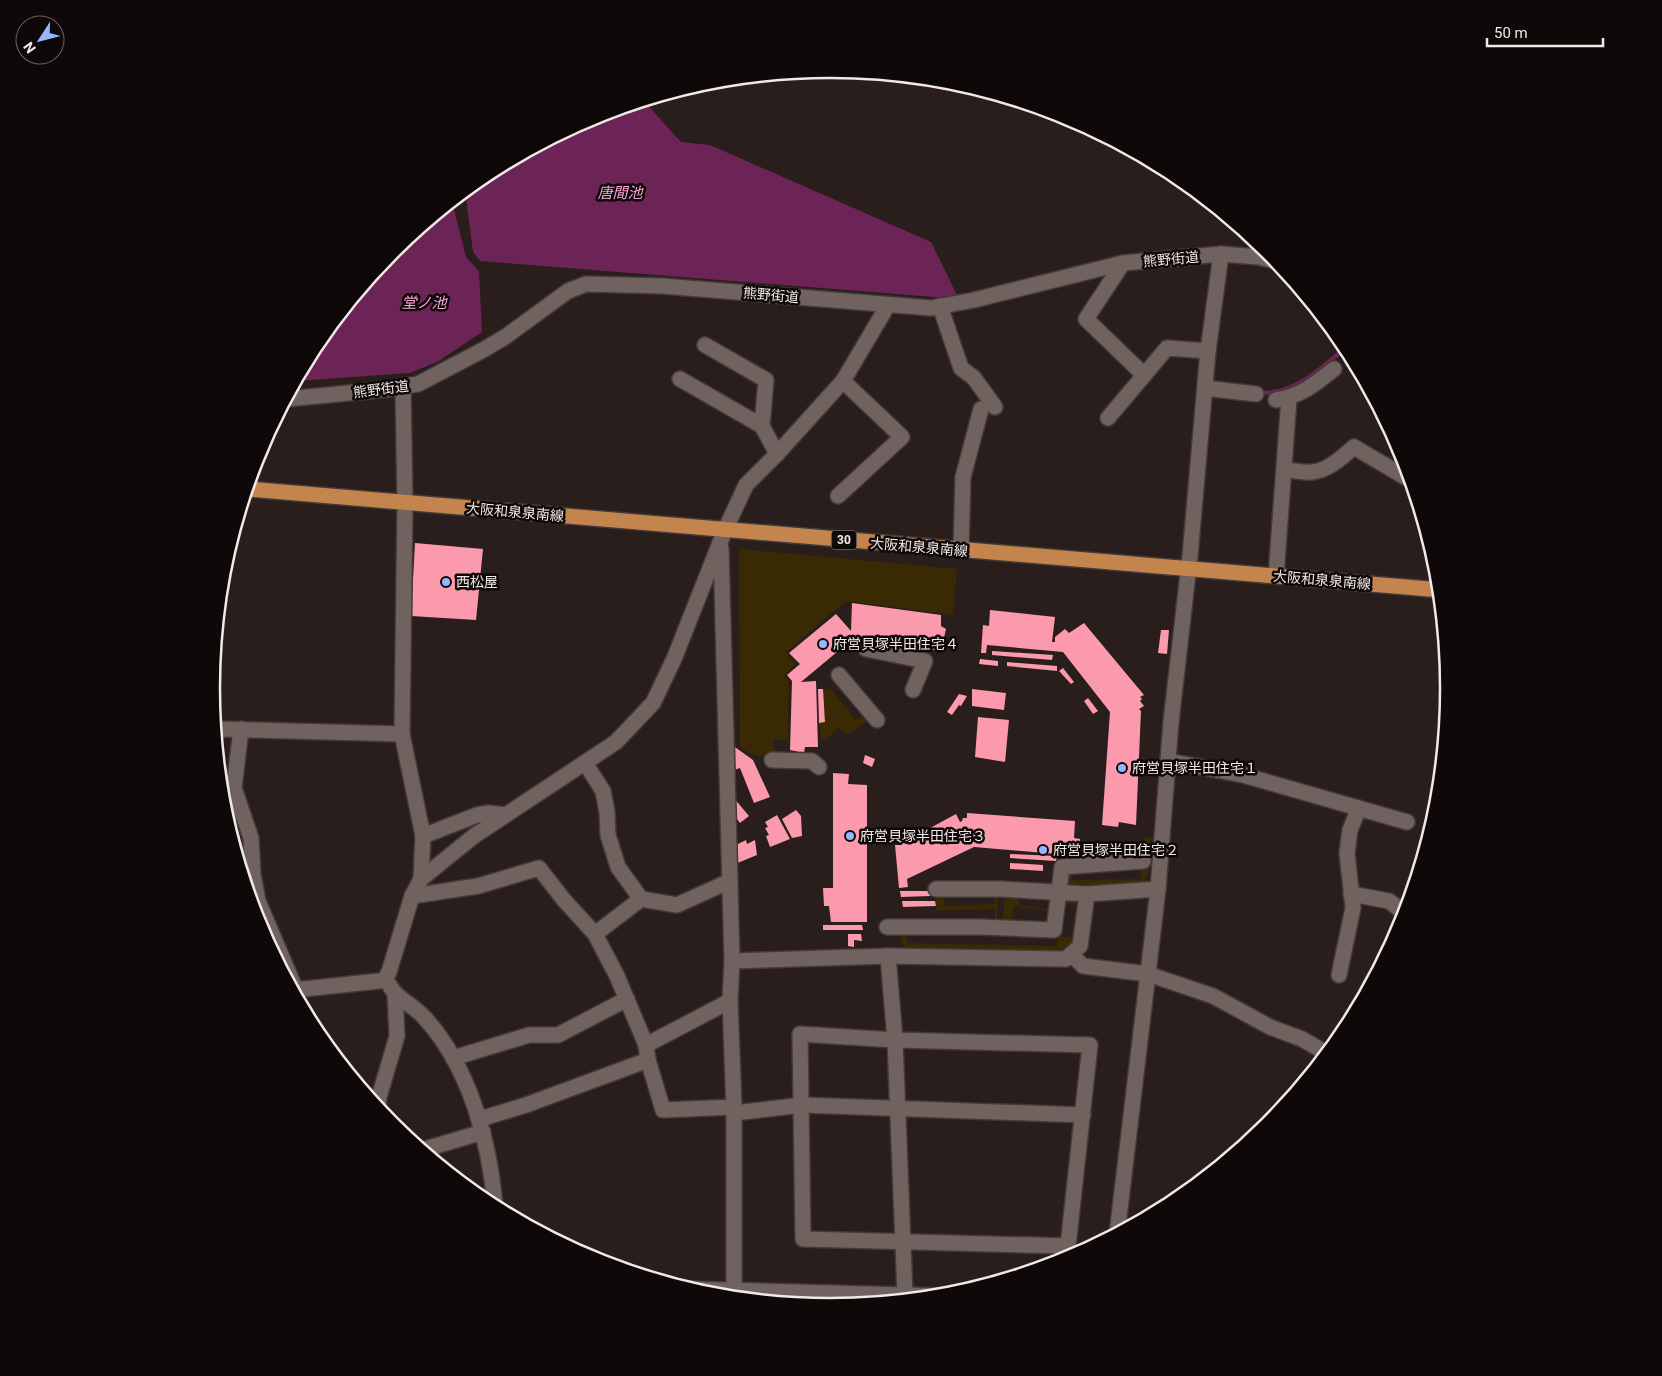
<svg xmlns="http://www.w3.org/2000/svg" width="1662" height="1376" font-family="Roboto,'Noto Sans JP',sans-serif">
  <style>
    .green { fill: #392a03 }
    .water { fill: #6b2455 }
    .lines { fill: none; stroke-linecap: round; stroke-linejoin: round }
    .stream { stroke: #6b2455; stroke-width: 4.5 }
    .building { fill: #fc9aad }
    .minor-casing { stroke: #423a38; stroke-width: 18 }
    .major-casing { stroke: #423a38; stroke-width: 18 }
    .minor { stroke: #6f625f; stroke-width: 15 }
    .major { stroke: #c4844e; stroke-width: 15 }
    .poi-dot { fill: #95b7fd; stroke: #0e0908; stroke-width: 2 }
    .labels { text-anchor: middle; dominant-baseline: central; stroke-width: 5; stroke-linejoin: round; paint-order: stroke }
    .shield { fill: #0e0908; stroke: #ada6a4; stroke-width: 1 }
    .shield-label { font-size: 12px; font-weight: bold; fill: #f1e9e7 }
    .street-label { font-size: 14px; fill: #f1e9e7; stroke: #0e0908 }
    .poi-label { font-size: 14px; fill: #f1e9e7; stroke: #0e0908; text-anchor: start }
    .water-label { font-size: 15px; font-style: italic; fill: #f9a5da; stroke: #0e0908 }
    .rim { fill: none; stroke: #f1e9e7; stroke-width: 2.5 }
  </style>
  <rect width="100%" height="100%" fill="#291e1c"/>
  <g class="green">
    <path d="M 739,549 L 957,569 L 953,615 L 846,601 L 786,652 L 795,664 L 784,676 L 789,681 L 788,740 L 774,740 L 774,758 L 750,754 L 740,747 Z"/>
    <path d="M 838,681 L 839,683 L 831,689 L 856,720 L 865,714 L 868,720 L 847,735 L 839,727 L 825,740 L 821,737 L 819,723 L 825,722 L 823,689 L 829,689 Z"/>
    <path d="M 1144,837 L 1151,837 L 1148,876 L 1140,884 L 1067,885 L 1066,870 L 1072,870 L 1072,880 L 1141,879 L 1141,866 L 1146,864 L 1146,854 L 1141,854 L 1140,843 L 1144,843 Z"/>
    <path d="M 998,891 L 997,920 L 995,920 L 995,909 L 937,911 L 935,901 L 941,894 L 943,895 L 945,906 L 995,904 L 995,893 Z"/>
    <path d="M 1005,892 L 1019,895 L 1019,905 L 1047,909 L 1049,900 L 1051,899 L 1049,924 L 1046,922 L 1047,911 L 1014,906 L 1012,919 L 1003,919 Z"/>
    <path d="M 1068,898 L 1075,902 L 1080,907 L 1073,944 L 1067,950 L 1060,953 L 905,948 L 900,941 L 902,932 L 907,937 L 908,943 L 1057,946 L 1059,936 L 1071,938 L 1077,906 L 1064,903 L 1065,899 Z"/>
  </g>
  <g class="water">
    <path d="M 644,101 L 681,142 L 710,145 L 931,242 L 959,299 L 480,261 L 473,252 L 465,191 L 487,173 L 594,116 Z"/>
    <path d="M 452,201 L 466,257 L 479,271 L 482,332 L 439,361 L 410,373 L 296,381 L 316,344 L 393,250 Z"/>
  </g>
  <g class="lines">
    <path class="stream" d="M 1258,393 C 1294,395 1322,369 1347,346"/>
  </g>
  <g class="building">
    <path d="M 415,543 L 483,549 L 476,620 L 411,616 Z"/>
    <path d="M 852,603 L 941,615 L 941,626 L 946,629 L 941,651 L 855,637 L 801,682 L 816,681 L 818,747 L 805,747 L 804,753 L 790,750 L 792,681 L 787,675 L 800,664 L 789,653 L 836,614 L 851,631 Z"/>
    <path d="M 990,610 L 1055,617 L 1052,642 L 1055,642 L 1055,637 L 1065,629 L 1069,633 L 1084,623 L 1144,695 L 1140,697 L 1142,699 L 1140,701 L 1144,706 L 1139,709 L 1141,711 L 1136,825 L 1119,822 L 1118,827 L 1102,825 L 1110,712 L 1063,652 L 987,645 L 986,653 L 981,653 L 983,625 L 989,626 Z"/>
    <path d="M 1161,630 L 1169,630 L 1167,654 L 1158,653 Z"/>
    <path d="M 992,651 L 1053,655 L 1052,660 L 992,655 Z"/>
    <path d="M 980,659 L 998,661 L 998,666 L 979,664 Z"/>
    <path d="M 1007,662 L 1057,666 L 1057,671 L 1007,666 Z"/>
    <path d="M 1063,668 L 1074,682 L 1071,684 L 1059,671 Z"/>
    <path d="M 818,689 L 823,689 L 825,722 L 819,723 Z"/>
    <path d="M 972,689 L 1006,693 L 1004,710 L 972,706 Z"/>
    <path d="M 959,694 L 967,696 L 961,706 L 959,705 L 952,715 L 947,712 Z"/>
    <path d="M 1088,698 L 1098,711 L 1093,714 L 1084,701 Z"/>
    <path d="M 978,717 L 1009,720 L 1005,762 L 975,757 Z"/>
    <path d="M 732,745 L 753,760 L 770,797 L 754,803 L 740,768 L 734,770 Z"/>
    <path d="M 865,755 L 875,759 L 872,767 L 863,763 Z"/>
    <path d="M 833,773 L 849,774 L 848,784 L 867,785 L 867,922 L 831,922 L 829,906 L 824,906 L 823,888 L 833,888 Z"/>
    <path d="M 733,797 L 749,816 L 740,823 L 733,814 Z"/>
    <path d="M 796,810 L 801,816 L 802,836 L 792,838 L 782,819 Z"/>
    <path d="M 967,813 L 1075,821 L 1074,838 L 1080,839 L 1079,856 L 974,847 L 907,879 L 908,887 L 899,888 L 895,845 L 899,845 L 956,814 L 960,822 L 962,821 L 963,818 L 967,818 Z"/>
    <path d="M 777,815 L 790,839 L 770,847 L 766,836 L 769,835 L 765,828 L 768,827 L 765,822 Z"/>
    <path d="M 746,840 L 747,844 L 755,840 L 757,855 L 735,864 L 734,846 Z"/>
    <path d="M 1010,854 L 1057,856 L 1056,861 L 1010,858 Z"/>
    <path d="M 1010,863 L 1043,865 L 1043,871 L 1010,869 Z"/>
    <path d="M 900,891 L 931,891 L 931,896 L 901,897 Z"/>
    <path d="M 902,901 L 935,901 L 936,906 L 903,907 Z"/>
    <path d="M 823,925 L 862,925 L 863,930 L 823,930 Z"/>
    <path d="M 848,934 L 861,934 L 862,941 L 854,940 L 854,947 L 848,946 Z"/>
  </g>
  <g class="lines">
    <defs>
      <g id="minor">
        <path d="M 1123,263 L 1086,319 L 1144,375"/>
        <path d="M 940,306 L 961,368 L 974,378 L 995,407"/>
        <path d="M 705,345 L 766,380 L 762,426 L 777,454"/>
        <path d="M 680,379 L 762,426"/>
        <path d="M 403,386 L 405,503 L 402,734 L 423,836 L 421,879"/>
        <path d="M 1205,388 L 1256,394"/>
        <path d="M 287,399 L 389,389 L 418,384 L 483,350 L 505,337 L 568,291 L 586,284 L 663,286 L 931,308 L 974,300 L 1123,263 L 1221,254 L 1258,257 L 1279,262"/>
        <path d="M 1276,400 C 1301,396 1314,385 1334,369"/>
        <path d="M 1108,418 L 1167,348 L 1208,351"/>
        <path d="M 1284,470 C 1293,470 1303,473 1312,472 C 1328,471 1342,457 1354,447 L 1405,477 L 1412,479"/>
        <path d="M 838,496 L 902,437 L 843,381"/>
        <path d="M 721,548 L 732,961 L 730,1001 L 734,1107 L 734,1290"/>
        <path d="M 961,550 L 963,477 L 981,409"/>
        <path d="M 1276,576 L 1289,398"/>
        <path d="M 1438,590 L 1439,572"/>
        <path d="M 866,649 L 925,661 L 913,690"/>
        <path d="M 839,675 L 877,720"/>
        <path d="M 216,729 L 402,734"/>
        <path d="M 241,729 L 234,788 L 251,838 L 253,874 L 258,901 L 296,990 L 295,993"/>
        <path d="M 772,760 L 812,761 L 819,767"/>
        <path d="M 1168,761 L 1243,775 L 1407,822"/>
        <path d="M 585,763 L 603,791 L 607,812 L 608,835 L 618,867 L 641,899 L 677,905 L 730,881"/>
        <path d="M 423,836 L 477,815 L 489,813 L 505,815"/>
        <path d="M 936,889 L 1001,889 L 1087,894"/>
        <path d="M 1351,894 L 1389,901 L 1406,914"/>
        <path d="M 412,896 L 478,886 L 539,868 L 564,900 L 595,934 L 617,976 L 646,1045 L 648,1060 L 663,1110 L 734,1107"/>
        <path d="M 887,927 L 981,927 L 1054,930 L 1062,867 L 1143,861"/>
        <path d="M 595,934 L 641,899"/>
        <path d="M 1071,954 L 1083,966 L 1148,974 L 1213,996 L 1270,1027 L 1302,1039 L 1328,1054"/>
        <path d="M 888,956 L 895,1040 L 905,1295"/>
        <path d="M 732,961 L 888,956 L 1066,959 L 1080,946 L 1087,894 L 1158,889"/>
        <path d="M 1339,975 L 1353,908 L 1347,853 L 1350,830 L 1359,808"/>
        <path d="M 385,979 C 389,984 392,990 396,994 C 405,1002 415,1008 423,1016 C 469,1065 490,1142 495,1207"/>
        <path d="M 294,990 L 379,981 L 385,979 L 389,972 L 412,896 L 421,879 L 474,836 L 616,742 L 653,703 L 674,659 L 725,530 L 746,485 L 777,454 L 843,381 L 888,305"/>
        <path d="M 800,1034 L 895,1040 L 1090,1045 L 1068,1246 L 803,1239 Z"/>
        <path d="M 646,1045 L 730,1001"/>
        <path d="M 453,1058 L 529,1035 L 558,1035 L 627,999"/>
        <path d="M 378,1107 L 379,1097 L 397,1036 L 395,993"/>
        <path d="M 734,1113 L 802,1105 L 1083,1115"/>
        <path d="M 480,1119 L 526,1105 L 648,1060"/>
        <path d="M 422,1150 L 483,1132"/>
        <path d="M 1117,1234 L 1158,889 L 1171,722 L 1190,556 L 1208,351 L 1221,254"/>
        <path d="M 688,1289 L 942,1296"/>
      </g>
      <path id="major" d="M 247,489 L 1441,590"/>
    </defs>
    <use href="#minor" class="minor-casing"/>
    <use href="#major" class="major-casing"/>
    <use href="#minor" class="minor"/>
    <use href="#major" class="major"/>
  </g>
  <g class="poi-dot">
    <circle cx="446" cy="582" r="5"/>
    <circle cx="823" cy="644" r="5"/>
    <circle cx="1122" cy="768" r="5"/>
    <circle cx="850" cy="836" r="5"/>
    <circle cx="1043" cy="850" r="5"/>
  </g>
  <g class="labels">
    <rect class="shield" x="831.5" y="530.5" width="25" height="19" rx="4"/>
    <g class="shield-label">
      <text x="844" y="540">30</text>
    </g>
    <g class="street-label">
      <text transform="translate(1171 259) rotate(-5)">熊野街道</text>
      <text transform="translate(771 295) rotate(5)">熊野街道</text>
      <text transform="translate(381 389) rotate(-7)">熊野街道</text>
      <text transform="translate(515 512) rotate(5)">大阪和泉泉南線</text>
      <text transform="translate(919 547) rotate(5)">大阪和泉泉南線</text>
      <text transform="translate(1322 580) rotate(5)">大阪和泉泉南線</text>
    </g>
    <g class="poi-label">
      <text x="456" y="582">西松屋</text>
      <text x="833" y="644">府営貝塚半田住宅４</text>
      <text x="1132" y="768">府営貝塚半田住宅１</text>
      <text x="860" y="836">府営貝塚半田住宅３</text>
      <text x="1053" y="850">府営貝塚半田住宅２</text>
    </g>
    <g class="water-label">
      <text x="620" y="193">唐間池</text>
      <text x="424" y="303">堂ノ池</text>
    </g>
  </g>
  <path d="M0 0H1662V1376H0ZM220 688a610 610 0 1 1 1220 0a610 610 0 1 1-1220 0Z" fill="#0e0908" fill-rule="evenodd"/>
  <path class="rim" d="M220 688a610 610 0 1 1 1220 0a610 610 0 1 1-1220 0Z"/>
  <g transform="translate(40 40) rotate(234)"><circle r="24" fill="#0e0908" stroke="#696361"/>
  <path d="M0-4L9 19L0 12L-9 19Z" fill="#95b7fd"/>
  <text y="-8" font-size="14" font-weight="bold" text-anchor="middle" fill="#f1e9e7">N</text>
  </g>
  <path d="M1487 38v8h116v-8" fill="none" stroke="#f1e9e7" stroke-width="2.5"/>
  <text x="1494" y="38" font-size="15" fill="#f1e9e7" stroke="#0e0908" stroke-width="4" paint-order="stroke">50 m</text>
</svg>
